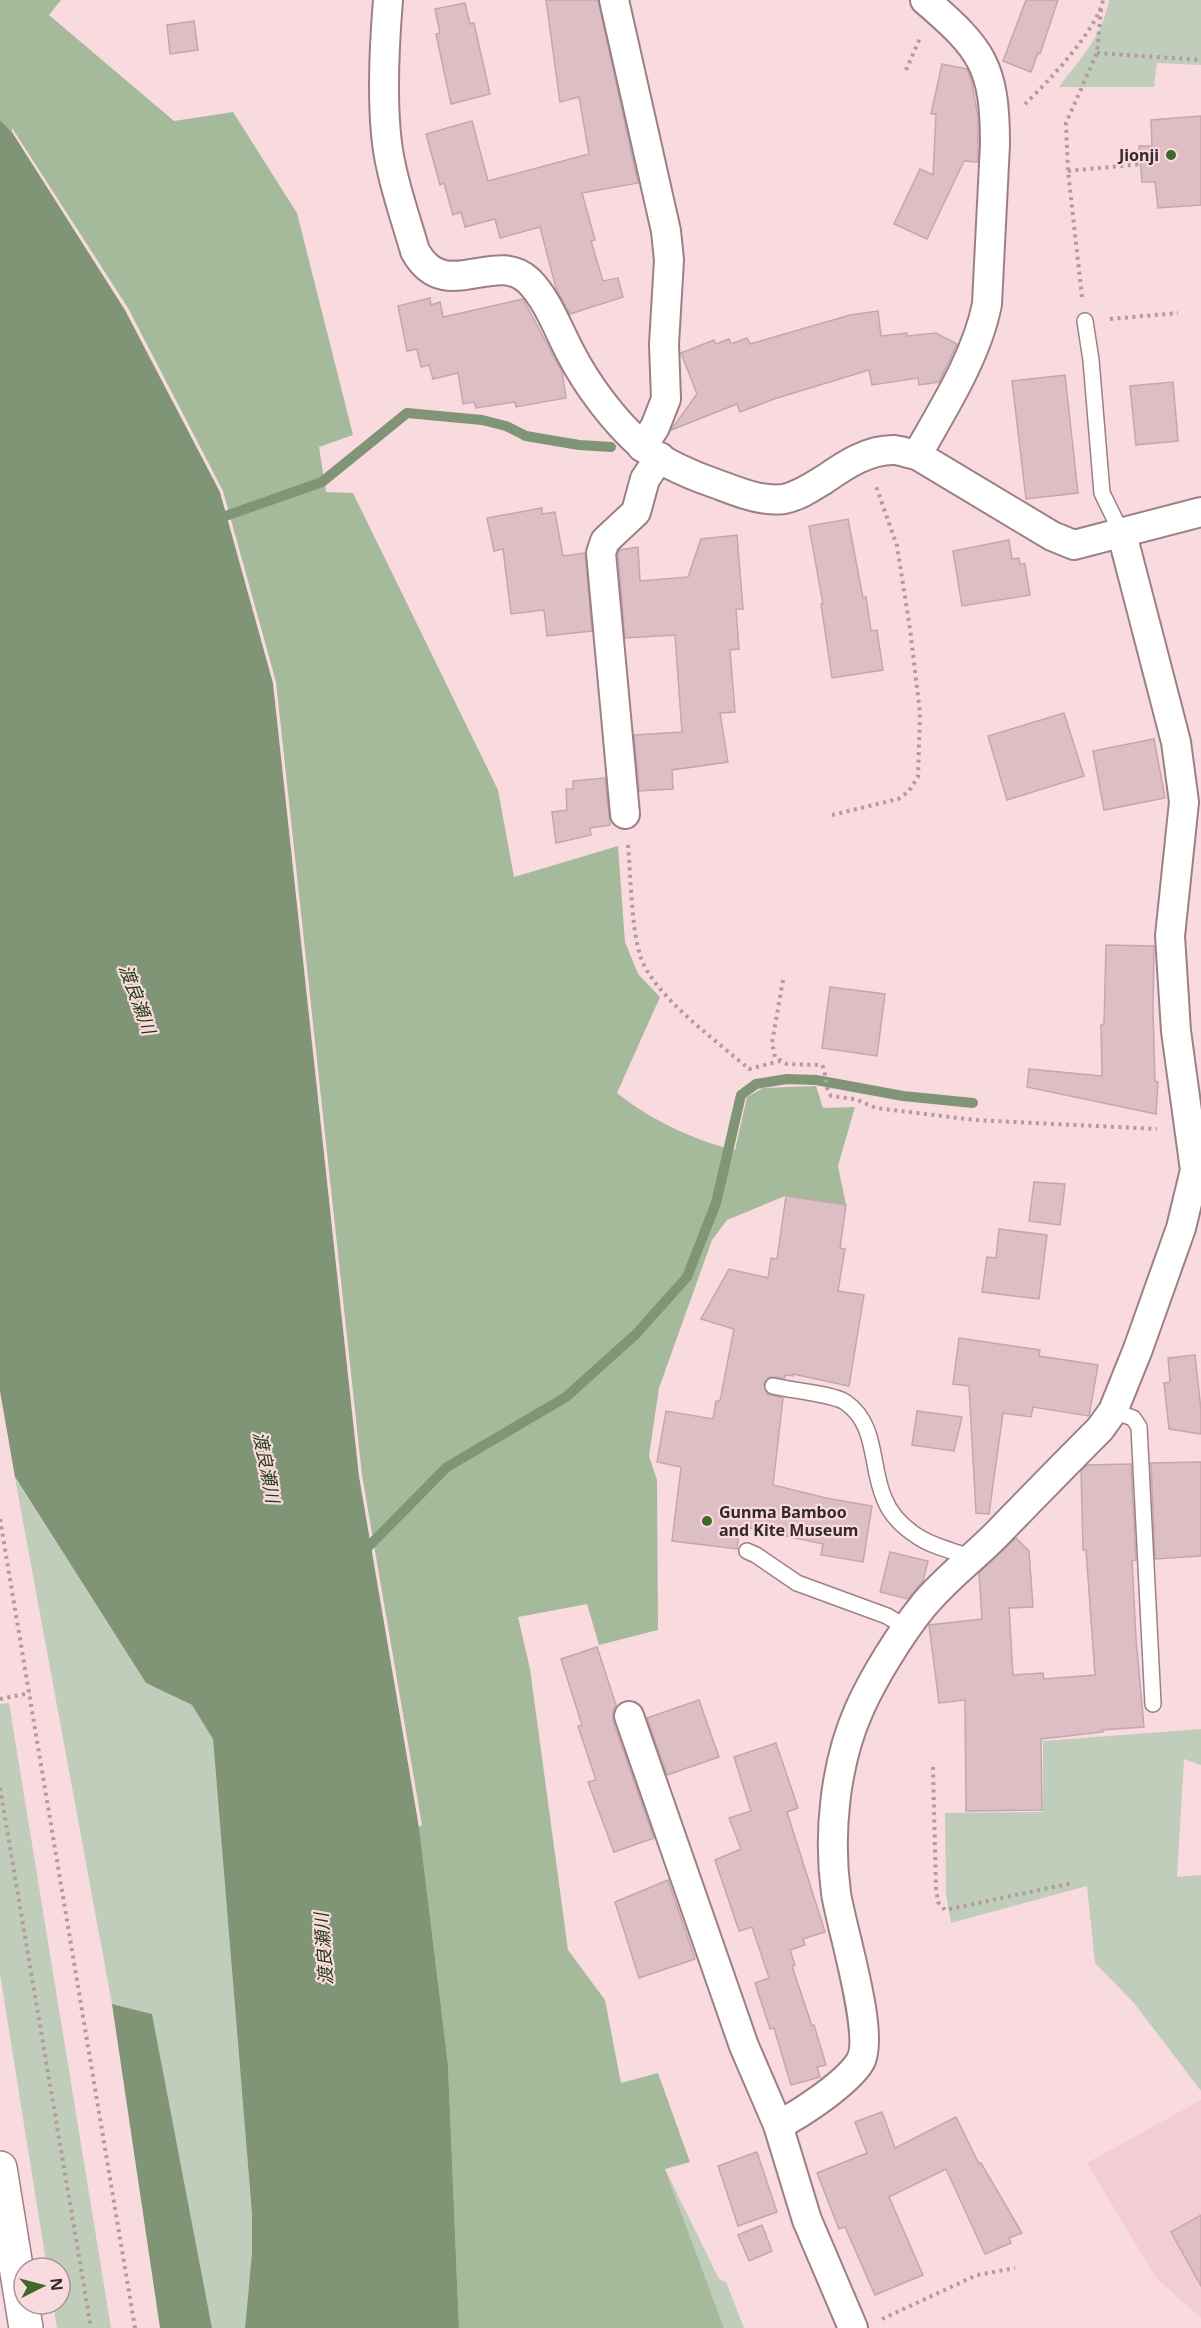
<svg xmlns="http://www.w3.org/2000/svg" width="1201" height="2328" font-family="'Noto Sans','Noto Sans JP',sans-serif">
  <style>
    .built { fill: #f4cdd4 }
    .green { fill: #c0cdba }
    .forest { fill: #a5ba9b }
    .water { fill: #809476 }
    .pier { fill: #f8dadf }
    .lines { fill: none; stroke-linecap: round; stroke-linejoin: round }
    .stream { stroke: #809476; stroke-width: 10 }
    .building { fill: #dcbec4; stroke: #c4a7ac; stroke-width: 1.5 }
    .service-casing { stroke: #9c8085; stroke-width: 18 }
    .minor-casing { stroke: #9c8085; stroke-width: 32 }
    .tertiary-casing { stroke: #9c8085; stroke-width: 36 }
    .path { stroke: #b29a9e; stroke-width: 4; stroke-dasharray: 3 4.5; stroke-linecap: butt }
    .service { stroke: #fff; stroke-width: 15 }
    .minor { stroke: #fff; stroke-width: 28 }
    .tertiary { stroke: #fff; stroke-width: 33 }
    .poi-dot { fill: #3f6926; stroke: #f8dadf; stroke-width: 2 }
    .labels { text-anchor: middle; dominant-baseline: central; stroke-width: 4.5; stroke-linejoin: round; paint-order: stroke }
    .poi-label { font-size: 16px; font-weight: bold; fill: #34292b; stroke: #f8dadf; text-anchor: end }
    .water-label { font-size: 18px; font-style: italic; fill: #1f3c0d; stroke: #f8dadf }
  </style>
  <rect width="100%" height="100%" fill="#f8dadf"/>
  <path class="built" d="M 1201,2100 L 1201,2318 L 1157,2279 L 1087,2163 Z"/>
  <g class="green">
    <path d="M 1109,0 L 1201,0 L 1201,65 L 1157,63 L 1154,87 L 1059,87 C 1081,57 1102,38 1109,0 Z"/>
    <path d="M 15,1478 L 146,1683 L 192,1705 L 213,1738 L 252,2214 L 252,2253 L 245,2328 L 212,2328 L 152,2014 L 112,2004 Z"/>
    <path d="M 9,1703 L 111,2328 L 57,2328 L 53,2304 L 60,2304 L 60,2268 L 47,2268 L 0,1974 L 0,1704 Z"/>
    <path d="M 1201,1729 L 1201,1765 L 1184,1759 L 1177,1877 L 1201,1875 L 1201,2091 L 1134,2003 L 1095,1963 L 1087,1886 L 951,1923 L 946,1894 L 945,1813 L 1043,1812 L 1043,1741 Z"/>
    <path d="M 665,2169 L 719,2279 L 726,2282 L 744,2328 L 724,2328 Z"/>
  </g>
  <path class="forest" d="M 0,0 L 61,0 L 49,15 L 174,121 L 233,112 L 297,213 L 353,435 L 319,447 L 326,492 L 353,493 L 498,790 L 514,877 L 618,846 L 625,942 L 638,974 L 660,997 L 617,1093 C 649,1119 695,1141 735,1150 L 747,1097 L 763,1088 L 816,1086 L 823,1108 L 855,1107 L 838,1166 L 846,1205 L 785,1196 L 727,1220 L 712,1240 L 659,1388 L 649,1456 L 657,1480 L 658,1630 L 599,1645 L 587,1604 L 518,1617 L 530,1669 L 568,1950 L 605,2000 L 621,2083 L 658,2073 L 690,2162 L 665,2169 L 724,2328 L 459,2328 L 448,2064 L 419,1827 L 384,1626 L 12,132 L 0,120 Z"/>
  <g class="water">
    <path d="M 0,120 L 12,132 L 125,310 L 220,492 L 273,683 L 359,1476 L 419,1827 L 448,2064 L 459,2328 L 245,2328 L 252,2253 L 252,2214 L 213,1739 L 192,1705 L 146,1683 L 15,1477 L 0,1391 Z"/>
    <path d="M 112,2004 L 152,2014 L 212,2328 L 160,2328 Z"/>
  </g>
  <path class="pier" d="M 12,128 L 128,308 L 223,491 L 276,682 L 362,1475 L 422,1825 L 419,1827 L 359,1476 L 273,683 L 220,492 L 125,310 L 12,132 Z"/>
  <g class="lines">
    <g class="stream">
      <path d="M 214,520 L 322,482 L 407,413 L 482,420 L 506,426 L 526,436 L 579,445 L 611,447"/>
      <path d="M 362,1553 L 447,1467 L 566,1397 L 636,1334 L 687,1277 L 716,1203 L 741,1095 L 756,1084 L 787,1079 L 816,1080 L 903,1096 L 973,1103"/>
    </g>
  </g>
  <g class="building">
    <path d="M 546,0 L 598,0 L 638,183 L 582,193 L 595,240 L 591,241 L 603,281 L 618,278 L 623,297 L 570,314 L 556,288 L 540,227 L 500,238 L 495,219 L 465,227 L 461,212 L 453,215 L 444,183 L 440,185 L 426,134 L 472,121 L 488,181 L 589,154 L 579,97 L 560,102 Z"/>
    <path d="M 1026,0 L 1058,0 L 1040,54 L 1038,53 L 1031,72 L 1003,61 Z"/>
    <path d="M 465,3 L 470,24 L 474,23 L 490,94 L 451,104 L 436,34 L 440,33 L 435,9 Z"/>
    <path d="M 194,21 L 198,50 L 170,54 L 167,25 Z"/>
    <path d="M 942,64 L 967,69 L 972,82 L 978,118 L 978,162 L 964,161 L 927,239 L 894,224 L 920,169 L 933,175 L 936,114 L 931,114 Z"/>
    <path d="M 1201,116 L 1201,205 L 1158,208 L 1155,182 L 1142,182 L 1139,146 L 1152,146 L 1151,120 Z"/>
    <path d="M 430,298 L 431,305 L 440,302 L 443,317 L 523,299 L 562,372 L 566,398 L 516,407 L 515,402 L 476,408 L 474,402 L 463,404 L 458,373 L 433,379 L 429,365 L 421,367 L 417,349 L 407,351 L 398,306 Z"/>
    <path d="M 878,311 L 881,336 L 907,333 L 907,336 L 936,333 L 957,344 L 939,382 L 919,385 L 918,378 L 872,385 L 869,370 L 774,399 L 740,412 L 737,404 L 671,430 L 697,394 L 681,353 L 714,340 L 716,344 L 729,339 L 731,344 L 747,338 L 750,344 L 850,315 Z"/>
    <path d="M 1065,375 L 1078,493 L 1026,499 L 1012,381 Z"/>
    <path d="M 1173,382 L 1178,441 L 1136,445 L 1130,386 Z"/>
    <path d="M 542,508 L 542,514 L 555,512 L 563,556 L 585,553 L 592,631 L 547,636 L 544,610 L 511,614 L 503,549 L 494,551 L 487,518 Z"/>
    <path d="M 848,519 L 863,598 L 866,597 L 871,631 L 877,630 L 883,670 L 832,678 L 821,604 L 823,604 L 809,526 Z"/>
    <path d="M 737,535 L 743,609 L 736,609 L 739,649 L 730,650 L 735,712 L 720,713 L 728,762 L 672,770 L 673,789 L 639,791 L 634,735 L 682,732 L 675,635 L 625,638 L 618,555 L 619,550 L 638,547 L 640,581 L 688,577 L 701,539 Z"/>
    <path d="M 1009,540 L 1012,559 L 1019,558 L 1020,564 L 1025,564 L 1030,595 L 962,606 L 953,551 Z"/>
    <path d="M 1064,713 L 1084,776 L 1007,800 L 988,736 Z"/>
    <path d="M 1154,739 L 1165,798 L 1104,810 L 1093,751 Z"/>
    <path d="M 605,778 L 610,825 L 590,828 L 591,835 L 556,843 L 552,812 L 567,810 L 566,789 L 573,789 L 573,781 Z"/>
    <path d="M 1106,945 L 1154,946 L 1153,1012 L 1155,1081 L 1158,1082 L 1156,1114 L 1027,1087 L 1029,1069 L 1102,1076 L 1101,1025 L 1104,1024 Z"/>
    <path d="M 830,987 L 885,994 L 877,1056 L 822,1048 Z"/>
    <path d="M 1034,1182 L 1065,1184 L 1060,1225 L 1029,1221 Z"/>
    <path d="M 786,1196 L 846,1205 L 840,1248 L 845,1249 L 838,1291 L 864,1295 L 849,1386 L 793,1374 L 793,1376 L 785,1375 L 785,1378 L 769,1377 L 764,1383 L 767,1394 L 783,1398 L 773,1485 L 826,1498 L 872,1506 L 863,1562 L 821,1555 L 823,1544 L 740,1526 L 737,1549 L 672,1541 L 681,1467 L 657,1462 L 666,1411 L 713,1419 L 716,1401 L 720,1401 L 734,1329 L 701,1319 L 729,1269 L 768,1278 L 771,1258 L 777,1259 Z"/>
    <path d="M 999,1229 L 1047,1235 L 1039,1299 L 982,1292 L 987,1257 L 996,1258 Z"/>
    <path d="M 959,1338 L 1040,1350 L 1039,1356 L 1098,1365 L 1089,1416 L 1033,1407 L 1031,1417 L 1003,1413 L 989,1514 L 976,1513 L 969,1386 L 953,1384 Z"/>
    <path d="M 1195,1355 L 1201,1410 L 1201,1434 L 1169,1429 L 1164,1383 L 1170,1382 L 1168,1358 Z"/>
    <path d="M 917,1411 L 962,1417 L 954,1451 L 912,1445 Z"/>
    <path d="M 1201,1462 L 1201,1556 L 1155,1559 L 1151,1463 Z"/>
    <path d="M 1131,1464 L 1136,1560 L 1132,1561 L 1136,1639 L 1144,1727 L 1102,1730 L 1103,1732 L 1041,1739 L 1042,1810 L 966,1811 L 965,1700 L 939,1703 L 929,1625 L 982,1619 L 979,1573 L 1016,1538 L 1029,1551 L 1033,1607 L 1009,1608 L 1013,1675 L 1043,1673 L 1044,1679 L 1095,1675 L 1086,1550 L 1083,1550 L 1081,1471 L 1087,1465 Z"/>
    <path d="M 890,1552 L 928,1561 L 923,1581 L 908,1599 L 880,1592 Z"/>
    <path d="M 597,1647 L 616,1705 L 613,1712 L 613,1721 L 654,1838 L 614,1852 L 588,1782 L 596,1780 L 578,1726 L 582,1725 L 561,1659 Z"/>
    <path d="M 699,1700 L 719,1757 L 667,1775 L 647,1718 Z"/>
    <path d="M 776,1743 L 798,1808 L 787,1812 L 825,1932 L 803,1939 L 805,1945 L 790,1950 L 795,1965 L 792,1966 L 812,2026 L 814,2025 L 826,2065 L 817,2067 L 820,2077 L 791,2085 L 774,2028 L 770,2029 L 755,1983 L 769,1978 L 752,1927 L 739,1931 L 715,1860 L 741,1849 L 729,1818 L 751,1811 L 734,1757 Z"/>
    <path d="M 668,1880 L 695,1959 L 639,1978 L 615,1902 Z"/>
    <path d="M 882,2112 L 895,2148 L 956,2117 L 979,2164 L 981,2163 L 1022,2233 L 1009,2238 L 1011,2243 L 985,2254 L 946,2169 L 889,2197 L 923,2275 L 875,2295 L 845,2227 L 839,2229 L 817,2173 L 867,2153 L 855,2122 Z"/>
    <path d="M 757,2152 L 777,2212 L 738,2226 L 718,2166 Z"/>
    <path d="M 1201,2215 L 1201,2286 L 1171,2232 Z"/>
    <path d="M 762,2225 L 772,2251 L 749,2261 L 738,2235 Z"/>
  </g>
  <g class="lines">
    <defs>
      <g id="service">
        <path d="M 1085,321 L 1091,360 L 1102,493 L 1122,534"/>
        <path d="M 773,1386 C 789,1390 833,1394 845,1402 C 878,1424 870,1466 884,1498 C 890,1514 903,1527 917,1536 C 933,1547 954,1551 973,1558"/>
        <path d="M 1113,1411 L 1133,1418 L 1139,1427 L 1153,1704"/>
        <path d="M 747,1551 L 756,1555 L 797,1583 L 887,1616 L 907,1628"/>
      </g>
      <g id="minor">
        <path d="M 388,0 C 384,49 380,119 391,166 C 397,195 407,223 415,251 C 445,306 495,248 529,281 C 547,299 558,329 570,352 C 587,385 613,420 641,445 C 659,461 691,475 714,483 C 736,491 760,502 784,499 C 799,496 812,487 825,479 C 845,465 869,449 895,450 C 902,451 910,454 917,455 L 1052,536 L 1074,545 L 1201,512"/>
        <path d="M 614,0 L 666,231 L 669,260 L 664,344 L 666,399 L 655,427 L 642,447"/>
        <path d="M 917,455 C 943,409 977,356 987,304 L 995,144 C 995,66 982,49 925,0"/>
        <path d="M 625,814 L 601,553 L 605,541 L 636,512 L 645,479 L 660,457"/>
        <path d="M 629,1716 L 744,2046 L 778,2125 L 807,2220 L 853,2328"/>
        <path d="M 778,2125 C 801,2114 847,2083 860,2062 C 876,2036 841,1927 836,1893 C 828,1834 835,1764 859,1710 C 873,1678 901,1633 923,1606 C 944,1580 972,1559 995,1536 C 1030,1500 1065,1464 1100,1429 L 1113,1411 L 1138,1349 L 1181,1228 L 1195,1170 L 1176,1031 L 1170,936 L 1184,802 L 1176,742 L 1122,534"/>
      </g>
      <path id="tertiary" d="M 0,2168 L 26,2328"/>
    </defs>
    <use href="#service" class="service-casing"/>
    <use href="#minor" class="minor-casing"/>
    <use href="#tertiary" class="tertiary-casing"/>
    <g class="path">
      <path d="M 1097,53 L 1201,60"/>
      <path d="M 906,70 L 920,38"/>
      <path d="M 1025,104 C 1047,83 1097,30 1103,0"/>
      <path d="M 1068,171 L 1141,164"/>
      <path d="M 1082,297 L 1068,171 L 1066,123 L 1097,53 L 1101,9"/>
      <path d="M 1110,319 L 1178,313"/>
      <path d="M 832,815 L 898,799 L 908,792 L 918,777 L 920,713 L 910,629 L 897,546 L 876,486"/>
      <path d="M 628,845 C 631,877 631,929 641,958 C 655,997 718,1042 749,1069 L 780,1061"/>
      <path d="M 783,980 L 772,1043 L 775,1057 L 787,1064 L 822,1065 C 827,1075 824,1086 831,1096 L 855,1099 L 876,1108 L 975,1120 L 1157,1129"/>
      <path d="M 0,1519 L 135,2328"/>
      <path d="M 0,1699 L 30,1693"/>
      <path d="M 933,1767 L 936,1889 L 938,1902 L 945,1910 L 1072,1883"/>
      <path d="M 0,1788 L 91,2328"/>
      <path d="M 882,2319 L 977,2275 L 1015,2268"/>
    </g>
    <use href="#service" class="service"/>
    <use href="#minor" class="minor"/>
    <use href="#tertiary" class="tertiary"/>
  </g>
  <g class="poi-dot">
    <circle cx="1171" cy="155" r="6"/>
    <circle cx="707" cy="1521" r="6"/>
  </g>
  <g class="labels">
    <g class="poi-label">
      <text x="1159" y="155">Jionji</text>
      <text x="719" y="1512" text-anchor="start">Gunma Bamboo<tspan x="719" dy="18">and Kite Museum</tspan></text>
    </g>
    <g class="water-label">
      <text transform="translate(138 999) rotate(70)">渡良瀬川</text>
      <text transform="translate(267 1467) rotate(79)">渡良瀬川</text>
      <text transform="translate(323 1949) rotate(-94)">渡良瀬川</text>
    </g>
  </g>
  <g transform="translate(42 2286) rotate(84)"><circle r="28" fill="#f8dadf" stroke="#aa9397" stroke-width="1.5"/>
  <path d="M0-4.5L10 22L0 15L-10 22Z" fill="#3f6926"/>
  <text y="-9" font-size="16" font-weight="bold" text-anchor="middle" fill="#34292b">N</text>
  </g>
</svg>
